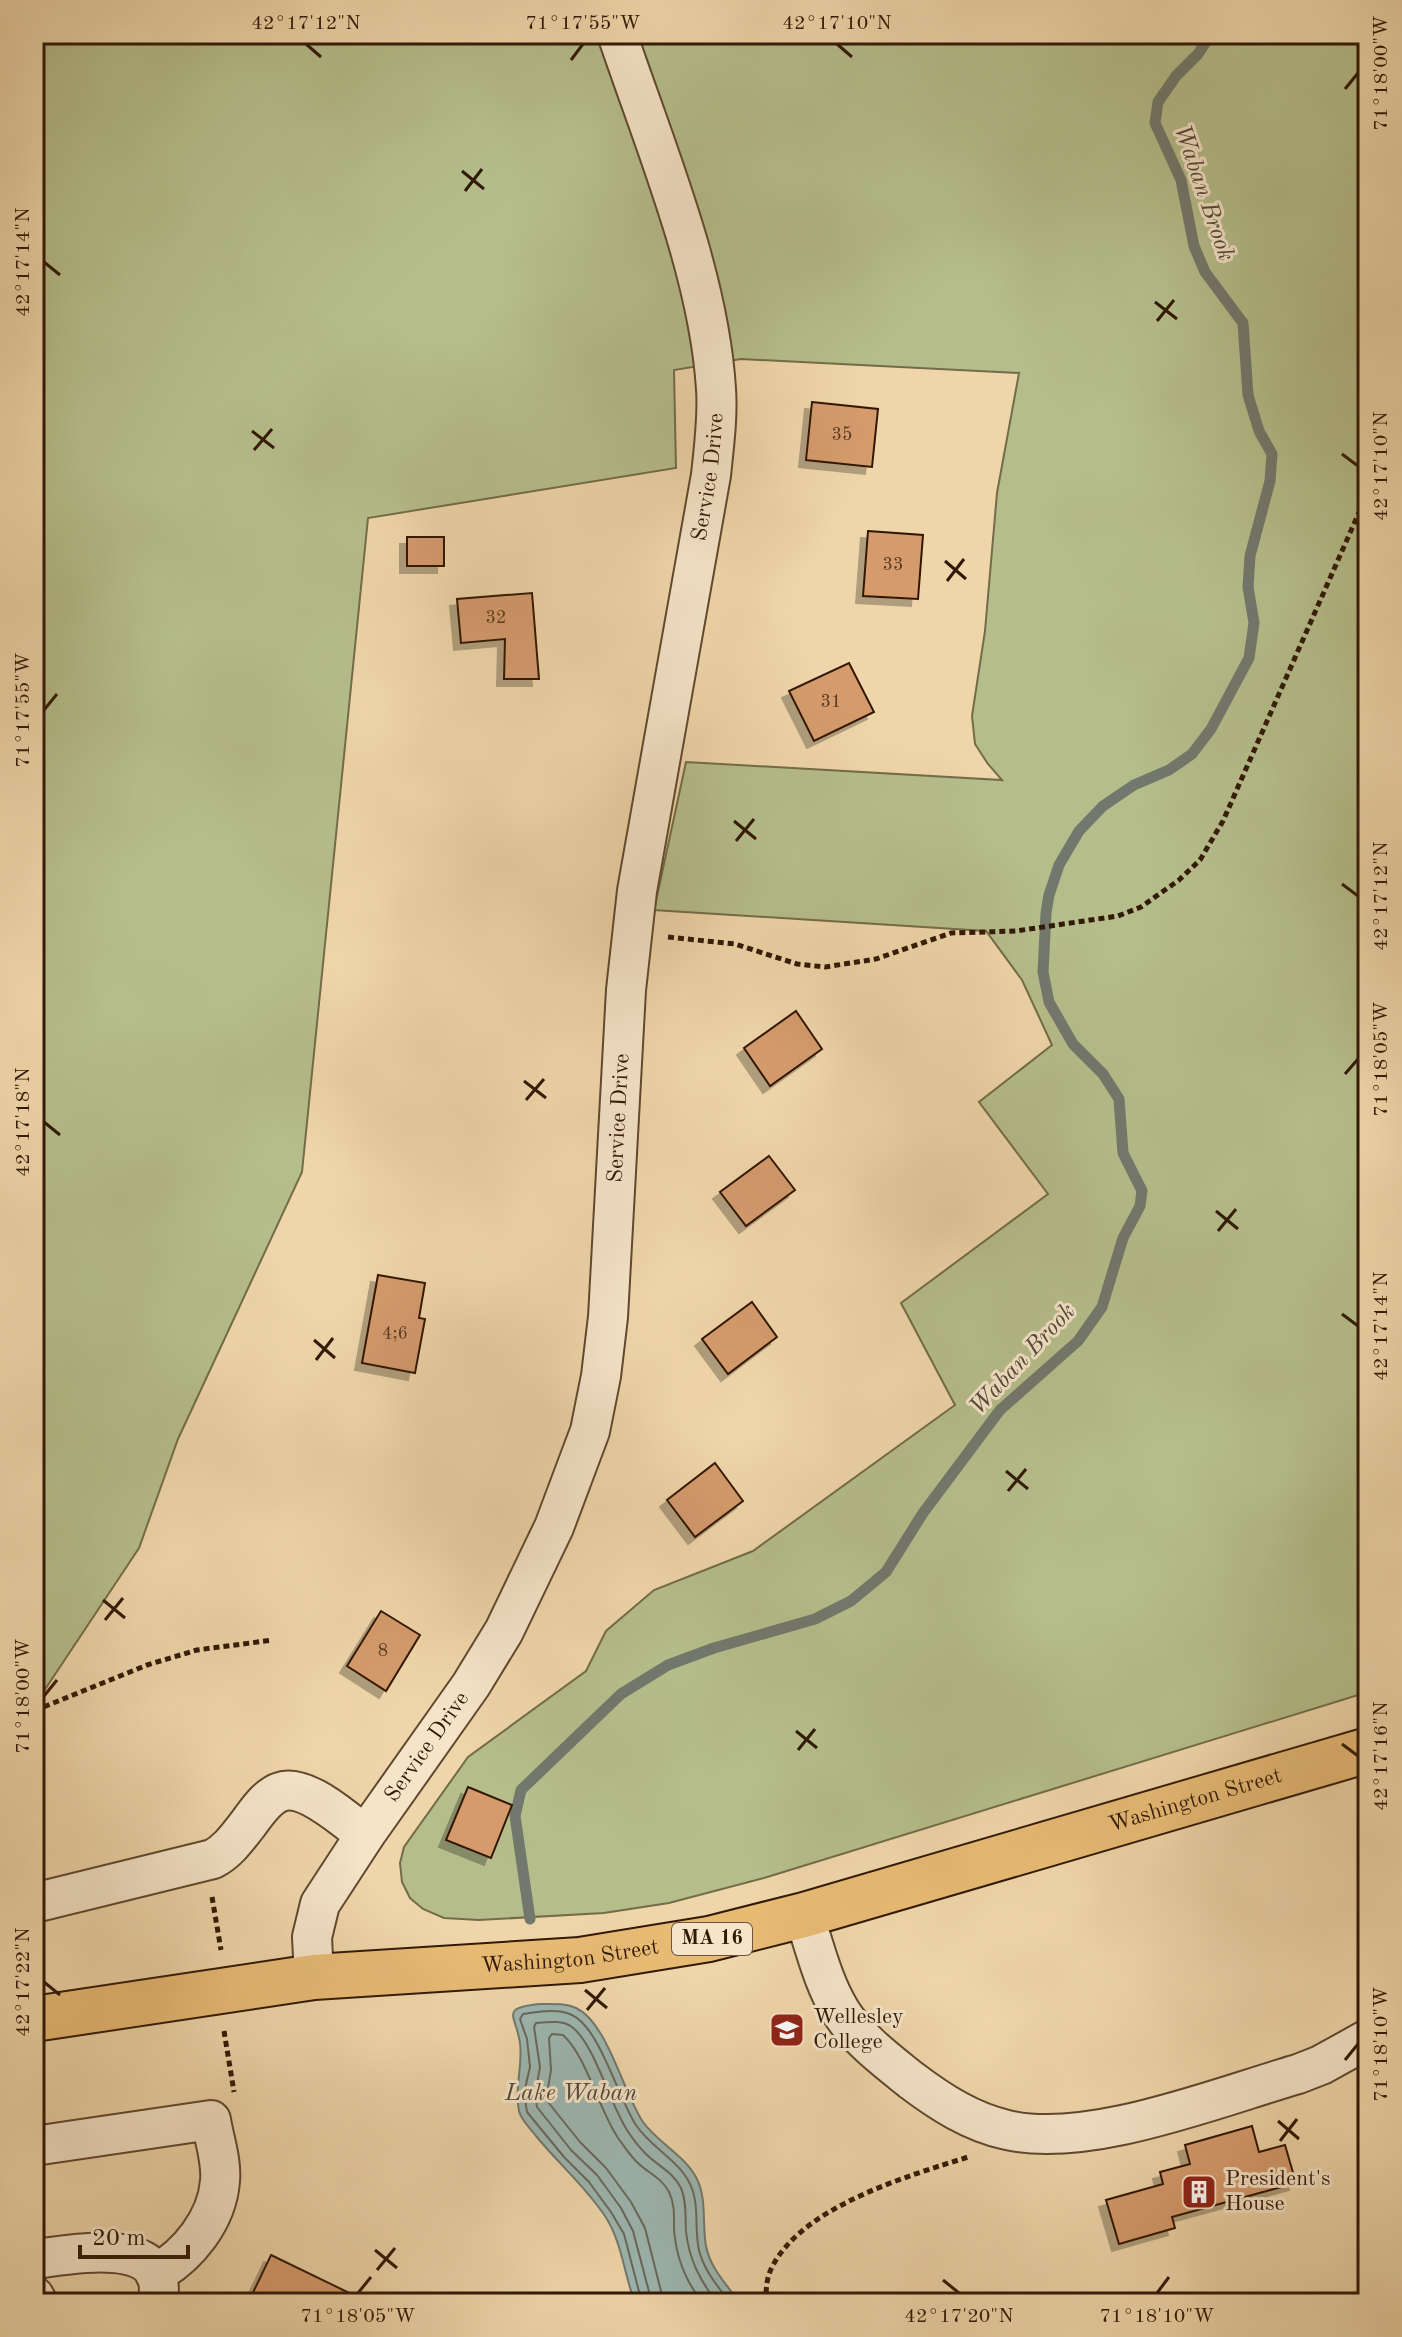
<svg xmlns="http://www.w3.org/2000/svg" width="1402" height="2337" font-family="'Old Standard TT',serif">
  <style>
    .green { fill: #b5be8b; stroke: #736c48; stroke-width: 2 }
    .water { fill: #9db7b2; stroke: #72786d; stroke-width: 2 }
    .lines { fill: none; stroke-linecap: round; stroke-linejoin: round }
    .shore { stroke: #67685c; stroke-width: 2 }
    .stream { stroke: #72786d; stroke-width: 11 }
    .building { fill: #d59b6d; stroke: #311906; stroke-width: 2; filter: url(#shadow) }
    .minor-casing { stroke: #60482f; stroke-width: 42 }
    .major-casing { stroke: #311906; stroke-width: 48 }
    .path { stroke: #311906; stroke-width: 5; stroke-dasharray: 6 4; stroke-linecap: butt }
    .minor { stroke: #f5e4c8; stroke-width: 38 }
    .major { stroke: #e8bb75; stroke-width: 44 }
    .ticks { fill: none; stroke: #311906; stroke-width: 3 }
    .labels { text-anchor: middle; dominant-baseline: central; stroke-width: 6; stroke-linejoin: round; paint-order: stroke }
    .number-label { font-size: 18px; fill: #5a3a20 }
    .shield { fill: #f5e4c8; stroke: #6c5640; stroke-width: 2 }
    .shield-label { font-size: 20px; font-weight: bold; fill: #311906 }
    .street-label { font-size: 22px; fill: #311906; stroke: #f5e4c8 }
    .poi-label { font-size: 22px; fill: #311906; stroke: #f5e4c8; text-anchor: start }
    .water-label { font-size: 24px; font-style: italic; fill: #51483a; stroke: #f5e4c8 }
    .neatline { fill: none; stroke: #311906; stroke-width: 3 }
    .ticks-label { font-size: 20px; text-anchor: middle; fill: #311906 }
  </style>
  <defs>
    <filter id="shadow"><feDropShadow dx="-7" dy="7" stdDeviation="0" flood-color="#0004"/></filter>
  </defs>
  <rect width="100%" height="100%" fill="#efd6aa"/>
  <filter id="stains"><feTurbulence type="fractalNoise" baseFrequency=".0025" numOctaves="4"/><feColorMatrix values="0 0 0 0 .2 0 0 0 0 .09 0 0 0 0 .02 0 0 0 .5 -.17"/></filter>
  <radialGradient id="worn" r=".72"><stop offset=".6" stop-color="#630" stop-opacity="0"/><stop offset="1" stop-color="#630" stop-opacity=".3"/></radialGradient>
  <path class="green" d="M 34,34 L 1368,34 L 1368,1692 L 764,1878 L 669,1903 L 604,1913 L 479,1920 L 444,1918 L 423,1909 L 410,1898 L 402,1882 L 400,1863 L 404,1847 L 468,1757 L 586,1671 L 606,1631 L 654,1590 L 753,1551 L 955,1405 L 901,1303 L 1048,1194 L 979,1102 L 1052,1045 L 1022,980 L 986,931 L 654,910 L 686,762 L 1002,780 L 988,764 L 975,744 L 972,716 L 985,631 L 997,493 L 1019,373 L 741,359 L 674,370 L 676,468 L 368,518 L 302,1172 L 178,1439 L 139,1548 L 34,1706 Z"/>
  <path class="water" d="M 540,2004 C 552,2004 565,2003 576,2008 C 607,2022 623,2092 643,2122 C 659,2144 685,2155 697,2179 C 707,2200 702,2224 706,2246 C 710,2268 727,2285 740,2303 L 635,2303 C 624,2274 622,2242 605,2216 C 585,2186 558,2163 536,2136 C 530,2128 521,2120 519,2111 C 514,2088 523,2067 520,2043 C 516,2015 499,2008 540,2004 Z"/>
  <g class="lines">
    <g class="shore">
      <path d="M 642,2303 L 624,2234 L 611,2212 L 589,2182 L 564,2157 L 527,2112 L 524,2093 L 530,2067 L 527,2039 L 520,2019 L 523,2014 C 538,2012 558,2008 572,2015 C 600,2028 618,2098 636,2125 C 651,2148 679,2160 690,2184 C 700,2204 694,2229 699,2250 C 704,2271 718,2286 730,2303"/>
      <path d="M 652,2303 L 633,2231 L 621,2208 L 597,2175 L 571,2150 L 537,2107 L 535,2094 L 540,2067 L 534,2027 L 536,2023 C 548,2022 563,2020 572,2027 C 595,2045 609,2102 627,2130 C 632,2138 639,2147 646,2154 C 658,2166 673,2172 681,2188 C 687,2202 685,2217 686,2231 C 689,2260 700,2280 717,2303"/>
      <path d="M 664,2303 L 645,2228 L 631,2202 L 606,2168 L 580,2142 L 548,2102 L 547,2094 L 551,2070 L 549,2038 L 552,2034 L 563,2035 C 587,2057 598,2108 618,2138 C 624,2146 630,2156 638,2163 C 648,2173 662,2178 669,2192 C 675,2204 674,2217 674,2229 C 676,2257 685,2281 703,2303"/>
    </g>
    <path class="stream" d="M 530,1919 L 515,1816 L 521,1790 L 621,1694 L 668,1665 L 714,1648 L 815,1619 L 851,1601 L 886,1572 L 923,1513 L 1000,1410 L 1078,1341 L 1102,1307 L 1123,1238 L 1140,1206 L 1142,1191 L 1123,1153 L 1119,1099 L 1103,1074 L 1073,1044 L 1049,1002 L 1043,972 L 1046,913 L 1049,895 L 1059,865 L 1079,831 L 1103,806 L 1134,785 L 1169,770 L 1192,754 L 1211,729 L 1249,658 L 1254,623 L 1248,587 L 1250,556 L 1270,481 L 1272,454 L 1259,431 L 1248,395 L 1243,323 L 1205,272 L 1194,246 L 1181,180 L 1155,123 L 1158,102 L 1176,76 L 1198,54 L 1211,34"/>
  </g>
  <g class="building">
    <path d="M 812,402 L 878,409 L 872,467 L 806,460 Z"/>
    <path d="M 868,531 L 923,535 L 918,599 L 863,596 Z"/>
    <rect x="407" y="537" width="37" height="29"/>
    <path d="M 532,593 L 539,679 L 504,679 L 505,639 L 461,643 L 457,599 Z"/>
    <path d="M 849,663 L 874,712 L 814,741 L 789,691 Z"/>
    <path d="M 796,1011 L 822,1049 L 770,1086 L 744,1048 Z"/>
    <path d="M 769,1156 L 795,1190 L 746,1226 L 720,1192 Z"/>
    <path d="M 378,1275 L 425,1283 L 419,1318 L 425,1319 L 415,1373 L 362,1363 Z"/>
    <path d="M 752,1302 L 777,1337 L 728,1374 L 702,1339 Z"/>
    <path d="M 715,1463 L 743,1501 L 695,1537 L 667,1500 Z"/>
    <path d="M 381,1611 L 420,1635 L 386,1691 L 347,1666 Z"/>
    <path d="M 468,1787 L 512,1805 L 491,1858 L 446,1840 Z"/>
    <path d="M 1252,2126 L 1259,2152 L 1285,2145 L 1296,2183 L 1172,2217 L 1175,2228 L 1119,2244 L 1106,2200 L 1163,2184 L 1160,2172 L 1190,2164 L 1185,2145 Z"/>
    <path d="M 271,2255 L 370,2303 L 248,2303 Z"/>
  </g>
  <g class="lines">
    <defs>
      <g id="minor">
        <path d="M 34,1903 L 213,1859 C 228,1851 237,1838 248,1824 C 257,1812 268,1794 284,1791 C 308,1786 347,1821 365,1835"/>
        <path d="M 804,1915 C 815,1948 823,1983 841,2012 C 858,2039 886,2060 911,2080 C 940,2102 971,2122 1007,2130 C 1089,2149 1218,2097 1298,2074 L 1321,2065 L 1368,2039"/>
        <path id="s1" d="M 314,1977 L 312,1937 L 320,1904 L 365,1835 L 471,1685 L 504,1631 L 554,1527 L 590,1431 L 601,1376 L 608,1317 L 626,990 L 637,891 L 711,475 C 714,446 718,417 716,389 C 709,273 654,144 617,34"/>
        <path d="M 34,2146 L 211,2120 C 214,2139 222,2161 220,2181 C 217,2220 188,2256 155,2274"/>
        <path d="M 34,2259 C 71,2255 174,2233 157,2303"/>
        <path d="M 34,2296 L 38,2303"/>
      </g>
      <g id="major">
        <path id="s2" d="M 34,2019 L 314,1977 L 580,1960 L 709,1939 L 804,1915 L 1368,1750"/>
      </g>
    </defs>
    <use href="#minor" class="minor-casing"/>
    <use href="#major" class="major-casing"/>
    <g class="path">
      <path d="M 668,937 L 735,944 L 797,964 L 825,967 L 876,959 L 951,933 L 1016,931 L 1118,916 L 1141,907 L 1179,880 L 1200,860 L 1223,821 L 1368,492"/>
      <path d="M 34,1708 L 46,1706 L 147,1665 L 197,1650 L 273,1640"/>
      <path d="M 212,1897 L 221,1950"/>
      <path d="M 224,2031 L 234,2092"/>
      <path d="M 766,2303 C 766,2290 766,2279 772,2267 C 803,2206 908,2176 968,2157"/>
    </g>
    <use href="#minor" class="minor"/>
    <use href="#major" class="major"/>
  </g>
  <path class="ticks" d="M 306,44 L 321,57M 837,44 L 852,57M 571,60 L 583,44M 1345,89 L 1358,73M 462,171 L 484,189M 465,191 L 482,169M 44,262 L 60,275M 1155,302 L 1177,319M 1157,321 L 1174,300M 252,431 L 274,448M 254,450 L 272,429M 1342,454 L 1358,466M 945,561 L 966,579M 947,581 L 964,559M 44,710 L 57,694M 734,821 L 756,839M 736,841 L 754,819M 1342,884 L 1358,896M 1345,1074 L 1358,1059M 524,1081 L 546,1098M 526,1100 L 544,1079M 44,1122 L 60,1135M 1216,1211 L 1238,1229M 1218,1231 L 1236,1209M 1342,1314 L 1358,1326M 314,1340 L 335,1358M 316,1360 L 333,1338M 1006,1471 L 1028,1489M 1008,1491 L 1026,1469M 103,1600 L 125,1618M 105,1620 L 123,1598M 44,1696 L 57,1680M 796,1731 L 817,1748M 1342,1744 L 1358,1756M 798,1750 L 815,1729M 44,1982 L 60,1995M 585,1990 L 607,2008M 587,2010 L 605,1988M 1345,2060 L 1358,2044M 1278,2121 L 1299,2139M 1280,2141 L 1297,2119M 375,2250 L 397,2268M 377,2270 L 395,2248M 943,2280 L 959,2293M 358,2293 L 371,2277M 1157,2293 L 1169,2277"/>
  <defs>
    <symbol id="university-square" viewBox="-11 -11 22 22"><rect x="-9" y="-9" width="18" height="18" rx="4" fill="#8f2418" stroke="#f5e4c8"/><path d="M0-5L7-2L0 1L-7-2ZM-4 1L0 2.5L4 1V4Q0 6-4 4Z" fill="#fff"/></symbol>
    <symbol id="building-square" viewBox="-11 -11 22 22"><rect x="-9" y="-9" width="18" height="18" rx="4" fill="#8f2418" stroke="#f5e4c8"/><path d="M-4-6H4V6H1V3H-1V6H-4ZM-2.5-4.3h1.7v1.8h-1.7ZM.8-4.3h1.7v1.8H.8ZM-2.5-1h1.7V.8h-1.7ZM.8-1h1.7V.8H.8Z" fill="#fff"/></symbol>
  </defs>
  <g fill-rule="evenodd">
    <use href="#university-square" x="767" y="2010" width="40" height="40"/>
    <use href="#building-square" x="1179" y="2172" width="40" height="40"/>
  </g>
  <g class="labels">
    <g class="number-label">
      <text x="842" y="435">35</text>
      <text x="893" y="565">33</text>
      <text x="496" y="618">32</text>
      <text x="831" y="702">31</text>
      <text x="395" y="1334">4;6</text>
      <text x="383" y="1651">8</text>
    </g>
    <rect class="shield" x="672" y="1923" width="80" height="32" rx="6"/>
    <g class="shield-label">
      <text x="712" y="1939">MA 16</text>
    </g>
    <g class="street-label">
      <text stroke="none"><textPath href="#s1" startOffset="1584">Service Drive</textPath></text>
      <text stroke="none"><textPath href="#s1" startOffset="936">Service Drive</textPath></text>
      <text stroke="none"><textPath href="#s1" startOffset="264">Service Drive</textPath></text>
      <text stroke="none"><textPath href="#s2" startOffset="1186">Washington Street</textPath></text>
      <text stroke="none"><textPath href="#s2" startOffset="540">Washington Street</textPath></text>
    </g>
    <g class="poi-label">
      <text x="813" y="2017">Wellesley<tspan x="813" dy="25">College</tspan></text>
      <text x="1225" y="2179">President's<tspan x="1225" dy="25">House</tspan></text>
    </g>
    <g class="water-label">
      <text transform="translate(1203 193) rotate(71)">Waban Brook</text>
      <text transform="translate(1023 1360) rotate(-47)">Waban Brook</text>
      <text x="571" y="2094">Lake Waban</text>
    </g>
  </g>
  <rect width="1402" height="2337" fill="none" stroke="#efd6aa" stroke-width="88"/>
  <path d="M80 2245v12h108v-12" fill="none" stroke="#311906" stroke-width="4"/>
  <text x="92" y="2245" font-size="24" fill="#311906" stroke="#f5e4c8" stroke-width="6" paint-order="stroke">20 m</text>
  <rect x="44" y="44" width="1314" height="2249" class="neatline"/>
  <g class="ticks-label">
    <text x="306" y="29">42°17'12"N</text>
    <text x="583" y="29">71°17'55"W</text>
    <text x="837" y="29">42°17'10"N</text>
    <text transform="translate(1380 73) rotate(-90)" y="7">71°18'00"W</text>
    <text transform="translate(22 262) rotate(-90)" y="7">42°17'14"N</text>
    <text transform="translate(1380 466) rotate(-90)" y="7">42°17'10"N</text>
    <text transform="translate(22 710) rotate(-90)" y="7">71°17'55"W</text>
    <text transform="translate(1380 896) rotate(-90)" y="7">42°17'12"N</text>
    <text transform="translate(1380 1059) rotate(-90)" y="7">71°18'05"W</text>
    <text transform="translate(22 1122) rotate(-90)" y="7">42°17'18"N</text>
    <text transform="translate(1380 1326) rotate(-90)" y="7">42°17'14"N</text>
    <text transform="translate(22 1696) rotate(-90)" y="7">71°18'00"W</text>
    <text transform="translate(1380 1756) rotate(-90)" y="7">42°17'16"N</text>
    <text transform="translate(22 1982) rotate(-90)" y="7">42°17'22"N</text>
    <text transform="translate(1380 2044) rotate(-90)" y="7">71°18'10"W</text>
    <text x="358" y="2322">71°18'05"W</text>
    <text x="959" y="2322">42°17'20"N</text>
    <text x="1157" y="2322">71°18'10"W</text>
  </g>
  <rect width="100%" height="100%" filter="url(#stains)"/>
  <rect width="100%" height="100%" fill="url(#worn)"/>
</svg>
